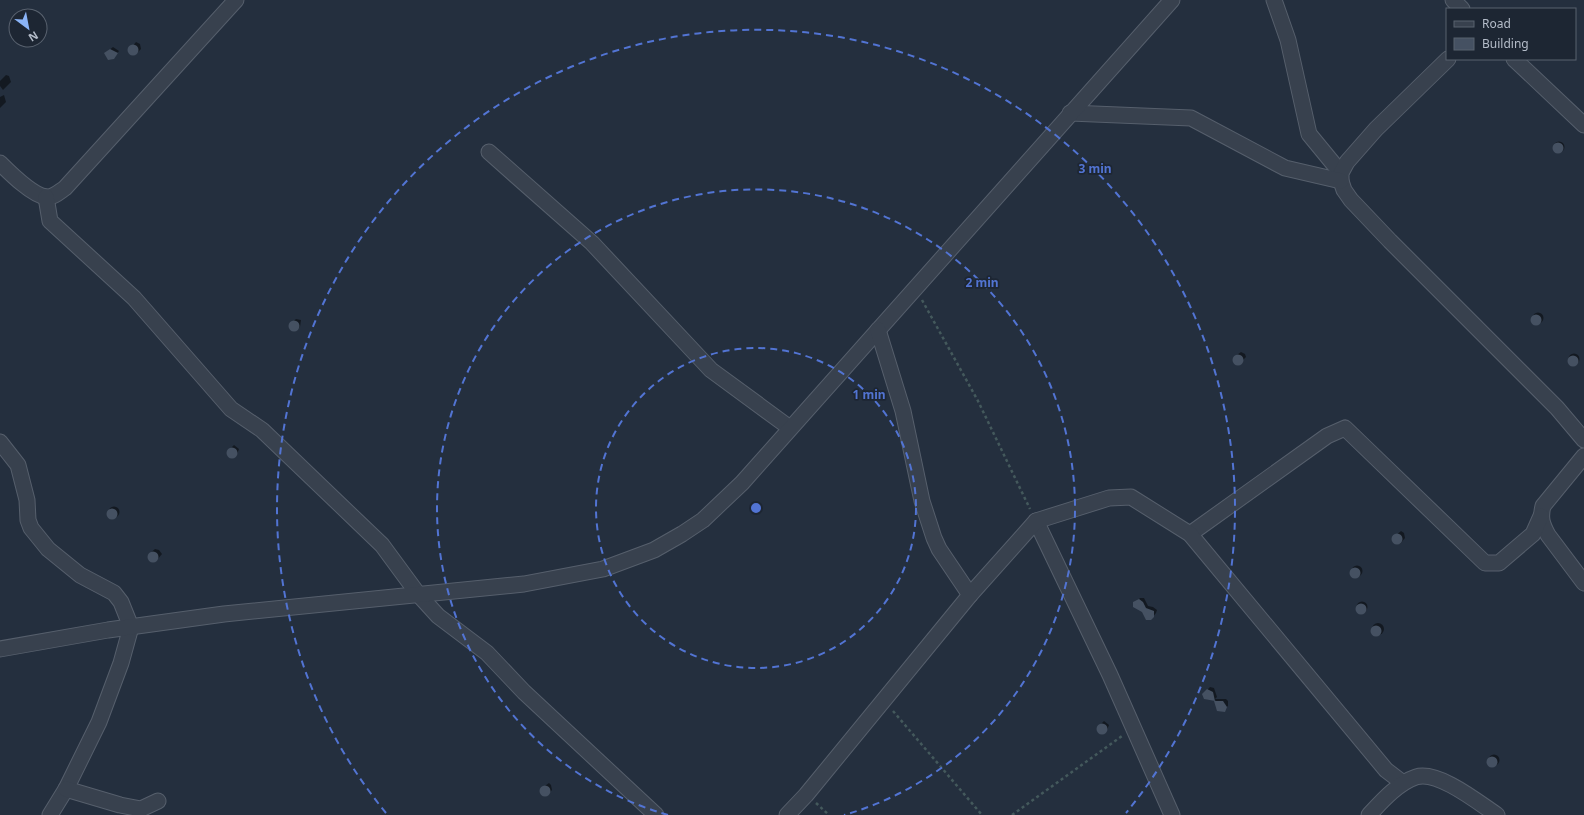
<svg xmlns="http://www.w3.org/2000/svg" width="1584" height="815" font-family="'Noto Sans',sans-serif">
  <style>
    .shadow { fill: #0007 }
    .building { fill: #455162 }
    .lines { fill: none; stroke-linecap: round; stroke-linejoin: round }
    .minor-casing { stroke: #565f6c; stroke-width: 17 }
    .path { stroke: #44595c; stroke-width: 2.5; stroke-dasharray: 3 3; stroke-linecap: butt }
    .minor { stroke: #38414e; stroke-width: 15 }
    .ring { fill: none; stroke: #5274d3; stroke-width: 2; stroke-dasharray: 7 5 }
    .centre { fill: #5274d3; stroke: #1d2633; stroke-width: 2 }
    .ring-label { font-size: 12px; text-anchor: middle; font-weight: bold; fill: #5274d3; stroke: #1d2633; stroke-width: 3.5; stroke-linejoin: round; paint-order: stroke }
  </style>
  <rect width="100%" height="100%" fill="#242f3e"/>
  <g class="shadow">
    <path d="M 136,42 L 140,44 L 141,49 L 135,55 L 128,52 Z"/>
    <path d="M 113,47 L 119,51 L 116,55 L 108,51 Z"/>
    <path d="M 6,75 L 9,76 L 11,82 L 3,90 L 0,86 L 0,81 Z"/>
    <path d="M 4,95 L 6,102 L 0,108 L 0,97 Z"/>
    <circle cx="1559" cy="147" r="5.5"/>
    <circle cx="1538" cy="318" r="5.5"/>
    <path d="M 296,319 L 301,320 L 300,327 L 298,329 L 291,330 L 290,324 Z"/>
    <path d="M 1241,352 L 1245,354 L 1246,357 L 1239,364 L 1236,364 L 1233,361 L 1234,357 Z"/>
    <circle cx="1574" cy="359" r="5.5"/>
    <path d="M 234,445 L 239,449 L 237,454 L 234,457 L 228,456 L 227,452 Z"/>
    <circle cx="114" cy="512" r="5.5"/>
    <path d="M 1401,531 L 1404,533 L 1405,538 L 1400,544 L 1395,543 L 1393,538 Z"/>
    <path d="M 155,549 L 159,550 L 162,554 L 157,560 L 151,561 L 148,558 L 149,554 Z"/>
    <circle cx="1357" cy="571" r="5.5"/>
    <path d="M 1140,598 L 1144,598 L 1148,606 L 1153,607 L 1157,610 L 1156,613 L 1151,619 L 1134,604 Z"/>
    <circle cx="1362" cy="607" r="5.5"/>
    <circle cx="1378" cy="629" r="6"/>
    <path d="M 1210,687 L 1214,688 L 1217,697 L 1215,699 L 1226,699 L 1228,701 L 1228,706 L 1225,708 L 1215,701 L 1216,700 L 1206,699 L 1207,690 Z"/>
    <path d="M 1104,721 L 1109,725 L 1107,730 L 1104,733 L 1098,732 L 1097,728 Z"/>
    <circle cx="1494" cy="760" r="5.5"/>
    <path d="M 549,783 L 551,785 L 552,790 L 546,796 L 541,794 L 542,788 Z"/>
  </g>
  <g class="building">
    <circle cx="133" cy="50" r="5.5"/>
    <path d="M 110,49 L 118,53 L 114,59 L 108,60 L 104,53 Z"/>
    <circle cx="1558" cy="148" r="5.5"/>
    <circle cx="1536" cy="320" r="5.5"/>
    <circle cx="294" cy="326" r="5.5"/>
    <circle cx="1238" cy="360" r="5.5"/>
    <circle cx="1573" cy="361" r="5.5"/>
    <circle cx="232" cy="453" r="5.5"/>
    <circle cx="112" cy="514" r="5.5"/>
    <circle cx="1397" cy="539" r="5.5"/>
    <circle cx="153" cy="557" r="5.5"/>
    <circle cx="1355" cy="573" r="5.5"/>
    <path d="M 1139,599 L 1143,602 L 1146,608 L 1154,611 L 1154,617 L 1151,620 L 1146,620 L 1142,612 L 1133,607 L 1133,602 Z"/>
    <circle cx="1361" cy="609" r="5.5"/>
    <circle cx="1376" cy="631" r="5.5"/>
    <path d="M 1207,689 L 1213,692 L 1215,701 L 1204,699 L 1202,694 Z"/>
    <path d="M 1214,701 L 1223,701 L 1227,707 L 1225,712 L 1217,711 Z"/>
    <circle cx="1102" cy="729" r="5.5"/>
    <circle cx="1492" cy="762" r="5.5"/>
    <circle cx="545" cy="791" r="5.5"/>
  </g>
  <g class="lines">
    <defs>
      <g id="minor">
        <path d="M 1274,0 L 1288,40 L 1309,134 L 1341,173"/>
        <path d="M 1453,0 L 1462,9"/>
        <path d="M 1448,59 L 1376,129 L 1347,162 L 1341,173 L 1341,181 L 1344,190 L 1351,200 L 1390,241 L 1557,408 L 1584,440"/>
        <path d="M 1514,59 L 1584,125"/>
        <path d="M 1070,113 L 1191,118 L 1285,168 L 1341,181"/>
        <path d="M 489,152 L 592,243 L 711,370 L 790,428"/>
        <path d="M 0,163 C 10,173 32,195 46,197 C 53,198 59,192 65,188 L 236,0"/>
        <path d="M 46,197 L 50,221 L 134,298 L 231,409 L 262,430 L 382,545 L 418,594 L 438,616 L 487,653 L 524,692 L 656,815"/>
        <path d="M 0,442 L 18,465 L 27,500 L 28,520 L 31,528 L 48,549 L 80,575 L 114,593 L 121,602 L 131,627 L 121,663 L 99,722 L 66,789 L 50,815"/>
        <path d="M 1584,456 L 1543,506 C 1540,518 1542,524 1548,535 L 1584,583"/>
        <path d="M 1036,521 L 1110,675 L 1172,815"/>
        <path d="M 1190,534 L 1327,436 L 1345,428 L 1485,563 L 1499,563 L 1533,534 L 1541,516"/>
        <path d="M 970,595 L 1036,521 L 1109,498 L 1131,497 L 1190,534 L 1386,770 L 1403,783"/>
        <path d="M 0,649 L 108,630 L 224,614 L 524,584 L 603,569 L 654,550 L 682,534 L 703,520 L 742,483 L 1172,0"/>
        <path d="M 66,789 L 120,805 L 141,809 L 158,801"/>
        <path d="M 787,815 L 806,795 L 970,595 L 939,549 L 934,538 L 922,501 L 903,411 L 878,330"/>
        <path d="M 1369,815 C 1382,801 1398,783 1416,777 C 1438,770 1479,803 1497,815"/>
      </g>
    </defs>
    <use href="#minor" class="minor-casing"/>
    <g class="path">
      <path d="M 922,300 L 978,401 L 1030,509"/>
      <path d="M 893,711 L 982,815"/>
      <path d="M 816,803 L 829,815"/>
      <path d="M 1012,815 L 1122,736"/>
    </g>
    <use href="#minor" class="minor"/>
  </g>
  <g class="ring">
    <circle cx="756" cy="508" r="160"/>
    <path d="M668 815A319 319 0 1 1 844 815"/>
    <path d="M386 813A479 479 0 1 1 1126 813"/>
  </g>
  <circle cx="756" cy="508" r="6" class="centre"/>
  <g class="ring-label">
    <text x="1095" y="173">3 min</text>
    <text x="982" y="287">2 min</text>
    <text x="869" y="399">1 min</text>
  </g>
  <rect x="1446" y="8" width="130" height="52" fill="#1d2633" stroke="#59626f"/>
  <rect x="1454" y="21" width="20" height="6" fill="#38414e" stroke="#59626f"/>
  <text x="1482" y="28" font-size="12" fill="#b4bcc9">Road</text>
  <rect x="1454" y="38" width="20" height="12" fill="#455162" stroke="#59626f"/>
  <text x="1482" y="48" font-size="12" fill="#b4bcc9">Building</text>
  <g transform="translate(28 28) rotate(148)"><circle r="19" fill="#1d2633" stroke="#59626f"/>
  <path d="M0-3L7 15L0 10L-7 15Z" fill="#8ab4f8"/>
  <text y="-6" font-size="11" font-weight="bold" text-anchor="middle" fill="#b4bcc9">N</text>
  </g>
</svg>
